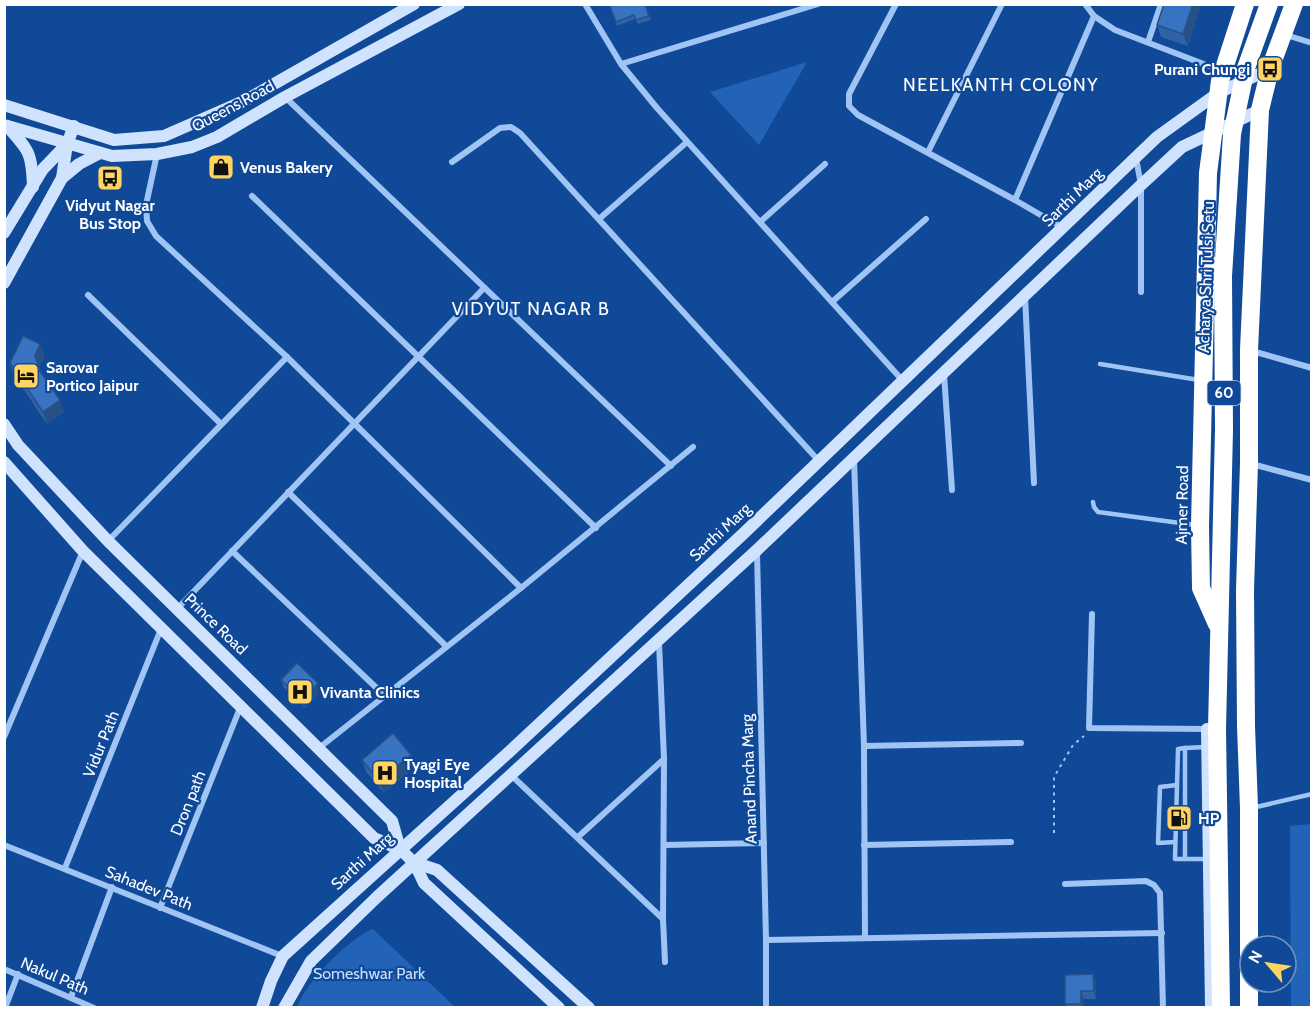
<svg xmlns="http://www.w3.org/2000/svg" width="1316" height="1012" font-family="Cabin,sans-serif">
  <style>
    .green { fill: #2263b8 }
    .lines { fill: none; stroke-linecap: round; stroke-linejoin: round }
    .path { stroke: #a0c5f5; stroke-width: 2; stroke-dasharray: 3 4.5; stroke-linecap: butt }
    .lane { stroke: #a0c5f5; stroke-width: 4.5 }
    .street { stroke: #a0c5f5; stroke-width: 6 }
    .secondary { stroke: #d0e3fe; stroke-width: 12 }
    .highway { stroke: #fff; stroke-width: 18 }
    .wall { fill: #3063a6 }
    .shaded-wall { fill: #275087 }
    .building { fill: #3873c1; stroke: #275087; stroke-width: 1.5 }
    .labels { text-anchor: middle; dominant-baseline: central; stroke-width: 4.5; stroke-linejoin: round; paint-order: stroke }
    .shield { fill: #0f4998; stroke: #b7c8e0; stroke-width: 1.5 }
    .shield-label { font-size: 15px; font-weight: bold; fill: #fff }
    .poi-label { font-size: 16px; font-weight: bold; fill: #fff; stroke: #0f4998; text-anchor: start }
    .street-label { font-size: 16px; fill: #fff; stroke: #0f4998 }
    .park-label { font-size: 16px; fill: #c8e0fe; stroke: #0f4998 }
    .neighbourhood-label { font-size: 18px; letter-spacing: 1.5px; fill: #fff; stroke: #0f4998 }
  </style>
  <rect width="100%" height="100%" fill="#0f4998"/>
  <g class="green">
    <path d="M 807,62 L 759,145 L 710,92 Z"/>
    <path d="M 1311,824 L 1311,1007 L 1291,1007 L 1290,826 Z"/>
    <path d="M 373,929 L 455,1007 L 297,1007 C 305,983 349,938 373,929 Z"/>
  </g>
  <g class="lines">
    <path class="path" d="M 1054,833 L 1054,777 L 1073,745 L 1084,736"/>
    <g class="lane">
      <path d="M 1100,364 L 1199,380"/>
      <path d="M 1093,502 L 1094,507 L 1098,512 L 1195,525"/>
      <path d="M 1206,747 L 1185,748 L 1185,859 L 1207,859"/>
      <path d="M 1252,808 L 1312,794"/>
      <path d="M 1175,842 L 1158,843 L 1160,787 L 1177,785"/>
      <path d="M 1185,859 L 1175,859 L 1178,749 L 1185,748"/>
    </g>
    <g class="street">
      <path d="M 585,4 L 621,64 L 657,108 L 903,381"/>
      <path d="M 896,4 L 849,94 L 849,106 L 858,115 L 1015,200 L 1063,228"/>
      <path d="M 1094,16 L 1115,30 L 1222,71"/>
      <path d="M 1286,35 L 1312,43"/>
      <path d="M 1148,42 L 1161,4"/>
      <path d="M 621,64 L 818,4"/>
      <path d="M 285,97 L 671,466"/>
      <path d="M 928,152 L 1002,4"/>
      <path d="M 157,154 L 146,205 L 147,221 L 156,236 L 287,357 L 521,588"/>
      <path d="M 1136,158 L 1141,185 L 1141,292"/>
      <path d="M 452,162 L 500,128 L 511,127 L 520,133 L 819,461"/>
      <path d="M 252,196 L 596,528"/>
      <path d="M 1015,200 L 1094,16 L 1085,4"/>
      <path d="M 599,219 L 687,142"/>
      <path d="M 760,222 L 825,164"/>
      <path d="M 88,295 L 221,424"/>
      <path d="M 1025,296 L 1034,483"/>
      <path d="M 832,302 L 926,219"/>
      <path d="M 1252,351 L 1312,368"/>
      <path d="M 944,374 L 952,490"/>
      <path d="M 854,459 L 864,746 L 865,938"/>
      <path d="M 1252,464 L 1312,480"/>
      <path d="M 288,492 L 446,646"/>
      <path d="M 108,541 L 287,357"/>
      <path d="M 232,551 L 384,695"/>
      <path d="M 757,552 L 766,940 L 766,1008"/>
      <path d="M 177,609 L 484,288"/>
      <path d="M 1092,614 L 1089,728 L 1207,729"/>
      <path d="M 659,642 L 664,759 L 663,919 L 665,962"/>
      <path d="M 4,737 L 83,551"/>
      <path d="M 864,746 L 1021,743"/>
      <path d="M 319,748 L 521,588 L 693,447"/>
      <path d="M 511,775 L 663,919"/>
      <path d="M 578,837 L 664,759"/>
      <path d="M 4,845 L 282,956"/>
      <path d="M 664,845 L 764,843"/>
      <path d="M 864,845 L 1011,842"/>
      <path d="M 65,868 L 161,629"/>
      <path d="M 1065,884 L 1146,881 L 1154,885 L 1160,893 L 1163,1008"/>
      <path d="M 160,908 L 240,708"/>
      <path d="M 766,940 L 1162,933"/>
      <path d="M 4,969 L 94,1008"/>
      <path d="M 71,997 L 112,887"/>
      <path d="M 5,1008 L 18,974"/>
    </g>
    <g class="secondary">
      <path d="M 4,105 L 114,140 L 164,136 L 244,101 L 414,4"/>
      <path d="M 4,125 L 112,156 L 157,154 L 192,147 L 217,137 L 285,97 L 459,4"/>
      <path d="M 7,126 C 29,150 32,153 33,187"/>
      <path d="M 62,178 L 79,164 L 100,153"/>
      <path d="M 4,233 L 43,169 L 67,144"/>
      <path d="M 4,283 L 62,178 L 67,144 L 74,126"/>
      <path d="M 4,424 L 18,445 L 108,541 L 392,821 L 400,849"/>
      <path d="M 4,462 L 83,551 L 374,838 C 403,850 411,853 424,883 L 559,1008"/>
      <path d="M 416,863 L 437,870 L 589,1008"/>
      <path d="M 262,1008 L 271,981 L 283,956 L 508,753 L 743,534 L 1157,137 L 1218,93 L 1270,69"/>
      <path d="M 284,1008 L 311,961 L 377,897 L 757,550 L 1141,185 L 1182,147 L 1260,110"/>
      <path d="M 1211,1008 L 1207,729 L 1217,729"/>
    </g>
    <g class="highway">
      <path d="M 1217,624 L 1201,588 L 1200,526 L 1208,173 L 1220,81 L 1245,4"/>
      <path d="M 1221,1008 L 1217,729 L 1224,430 L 1223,276 L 1232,134 L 1246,68 L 1269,4"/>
      <path d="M 1249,1008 L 1249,808 L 1246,726 L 1245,590 L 1249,463 L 1249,350 L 1260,110 L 1270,69 L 1294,4"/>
    </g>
  </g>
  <g class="wall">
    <path d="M 609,4 L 645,4 L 651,20 L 638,24 L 635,19 L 617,26 Z"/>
    <path d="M 1201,4 L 1188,46 L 1161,37 L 1157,25 Z"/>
    <path d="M 45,356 L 39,367 L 41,373 L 64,412 L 47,424 L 14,375 L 10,363 Z"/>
    <path d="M 281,680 L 318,683 L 320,691 L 305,708 L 284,688 Z"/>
    <path d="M 411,755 L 415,767 L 384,793 L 366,772 L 362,760 Z"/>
    <path d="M 1065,975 L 1096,982 L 1096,999 L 1084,999 L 1084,1008 L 1067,1008 L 1065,1004 Z"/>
  </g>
  <g class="shaded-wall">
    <path d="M 1193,4 L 1201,4 L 1188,46 L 1183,34 Z"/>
    <path d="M 40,344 L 45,356 L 39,367 L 44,382 L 35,355 Z"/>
    <path d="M 60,400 L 64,412 L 47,424 L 43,412 Z"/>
    <path d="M 318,683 L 320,691 L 305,708 L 302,700 Z"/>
    <path d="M 411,755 L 415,767 L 384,793 L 379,781 Z"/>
    <path d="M 1093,974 L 1096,982 L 1096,999 L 1094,991 Z"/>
    <path d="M 1081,991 L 1084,999 L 1084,1008 L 1083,1008 L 1081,1004 Z"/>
  </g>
  <g class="building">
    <path d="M 609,4 L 645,4 L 649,16 L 636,20 L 634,15 L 616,22 Z"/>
    <path d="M 1164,4 L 1193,4 L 1183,34 L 1157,25 Z"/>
    <path d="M 23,336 L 40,344 L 35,355 L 39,370 L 60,400 L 43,412 L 10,363 Z"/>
    <path d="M 297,663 L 318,683 L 302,700 L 281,680 Z"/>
    <path d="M 393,733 L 411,755 L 379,781 L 362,760 Z"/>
    <path d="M 1093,974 L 1094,991 L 1081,991 L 1081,1004 L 1065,1004 L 1065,975 Z"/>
  </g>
  <defs>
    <symbol id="bus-square" viewBox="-11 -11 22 22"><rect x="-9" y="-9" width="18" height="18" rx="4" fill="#ffd463" stroke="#0f4998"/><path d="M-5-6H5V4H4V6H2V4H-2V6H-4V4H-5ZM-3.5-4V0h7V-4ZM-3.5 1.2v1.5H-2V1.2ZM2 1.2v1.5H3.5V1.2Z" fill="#111"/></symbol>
    <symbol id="shop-square" viewBox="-11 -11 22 22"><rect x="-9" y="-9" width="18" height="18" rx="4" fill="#ffd463" stroke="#0f4998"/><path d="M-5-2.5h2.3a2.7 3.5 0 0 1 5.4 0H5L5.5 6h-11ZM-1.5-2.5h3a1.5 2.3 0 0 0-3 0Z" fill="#111"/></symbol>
    <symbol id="hotel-square" viewBox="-11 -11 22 22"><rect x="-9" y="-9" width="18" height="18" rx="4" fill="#ffd463" stroke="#0f4998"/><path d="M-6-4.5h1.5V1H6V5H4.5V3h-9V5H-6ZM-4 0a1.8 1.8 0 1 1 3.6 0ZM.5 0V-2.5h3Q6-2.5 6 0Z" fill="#111"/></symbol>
    <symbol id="hospital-square" viewBox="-11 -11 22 22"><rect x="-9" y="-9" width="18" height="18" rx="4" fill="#ffd463" stroke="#0f4998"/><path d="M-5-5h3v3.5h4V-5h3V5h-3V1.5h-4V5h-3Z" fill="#111"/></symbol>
    <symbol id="fuel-square" viewBox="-11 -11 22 22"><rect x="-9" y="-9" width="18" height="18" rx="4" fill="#ffd463" stroke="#0f4998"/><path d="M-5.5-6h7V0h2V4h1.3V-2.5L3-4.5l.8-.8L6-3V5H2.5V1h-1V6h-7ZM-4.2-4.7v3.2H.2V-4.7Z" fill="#111"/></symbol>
  </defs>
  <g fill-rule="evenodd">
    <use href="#bus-square" x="1255" y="54" width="30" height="30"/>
    <use href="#shop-square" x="206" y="152" width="30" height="30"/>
    <use href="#bus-square" x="95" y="163" width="30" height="30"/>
    <use href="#hotel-square" x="11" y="361" width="30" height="30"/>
    <use href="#hospital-square" x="285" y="677" width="30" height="30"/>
    <use href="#hospital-square" x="370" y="758" width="30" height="30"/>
    <use href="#fuel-square" x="1164" y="803" width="30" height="30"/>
  </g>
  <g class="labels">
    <rect class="shield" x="1207.5" y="381" width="33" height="24" rx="4.5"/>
    <g class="shield-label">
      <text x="1224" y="393">60</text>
    </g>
    <g class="poi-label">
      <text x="1250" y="69" text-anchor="end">Purani Chungi</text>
      <text x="240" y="167">Venus Bakery</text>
      <text x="110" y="205" text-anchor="middle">Vidyut Nagar<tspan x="110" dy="18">Bus Stop</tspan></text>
      <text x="46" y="367">Sarovar<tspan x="46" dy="18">Portico Jaipur</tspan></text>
      <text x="320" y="692">Vivanta Clinics</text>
      <text x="404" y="764">Tyagi Eye<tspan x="404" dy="18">Hospital</tspan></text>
      <text x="1198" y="818">HP</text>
    </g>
    <g class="street-label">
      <text transform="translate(233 106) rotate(-28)">Queens Road</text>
      <text transform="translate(1072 197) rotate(-44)">Sarthi Marg</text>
      <text transform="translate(1206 277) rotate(-88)">Acharya Shri Tulsi Setu</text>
      <text transform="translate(1182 505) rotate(-89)">Ajmer Road</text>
      <text transform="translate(720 532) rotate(-43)">Sarthi Marg</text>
      <text transform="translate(216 624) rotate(44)">Prince Road</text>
      <text transform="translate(101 744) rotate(-68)">Vidur Path</text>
      <text transform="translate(749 779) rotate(-92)">Anand Pincha Marg</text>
      <text transform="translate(188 803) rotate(-68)">Dron path</text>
      <text transform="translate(362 861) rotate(-42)">Sarthi Marg</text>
      <text transform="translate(149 888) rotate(22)">Sahadev Path</text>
      <text transform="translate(55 976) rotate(23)">Nakul Path</text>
    </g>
    <g class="park-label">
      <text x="369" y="973">Someshwar Park</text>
    </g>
    <g class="neighbourhood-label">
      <text x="1001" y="85">NEELKANTH COLONY</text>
      <text x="531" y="309">VIDYUT NAGAR B</text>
    </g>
  </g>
  <rect width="1316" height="1012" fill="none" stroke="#ffffff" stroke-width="12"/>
  <g transform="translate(1268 964) rotate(299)"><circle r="28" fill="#0f4998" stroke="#6f92c1" stroke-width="1.5"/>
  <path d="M0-4.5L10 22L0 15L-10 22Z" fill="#ffd463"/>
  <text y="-9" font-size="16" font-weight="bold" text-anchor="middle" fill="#ffffff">N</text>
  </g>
</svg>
